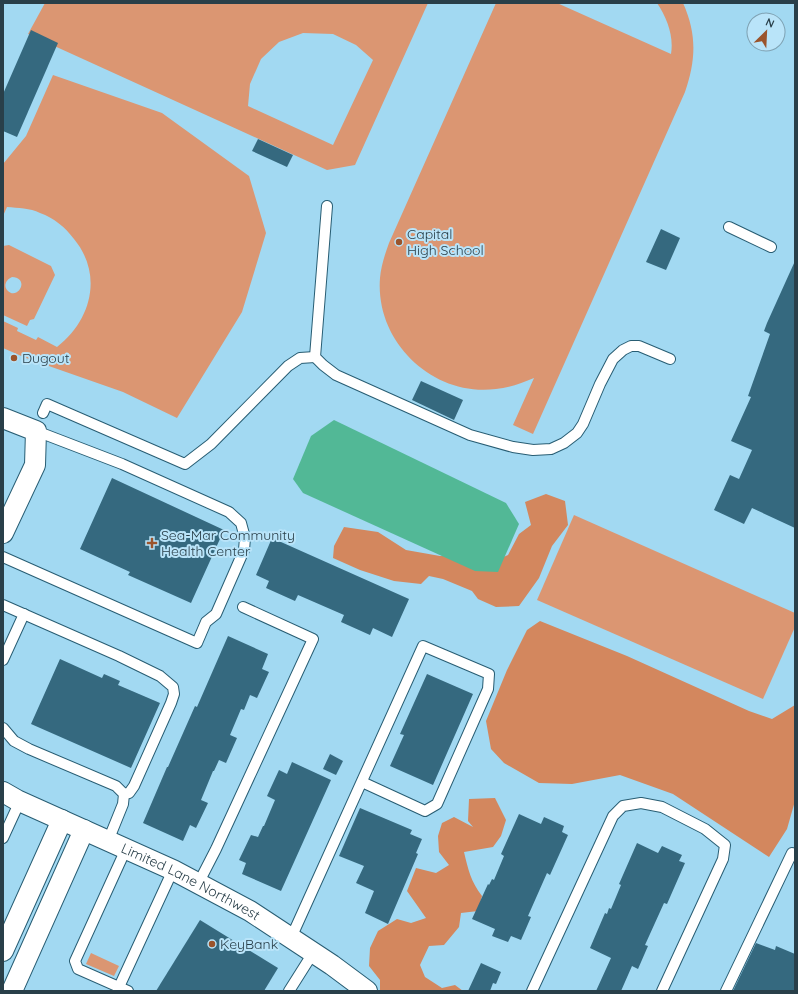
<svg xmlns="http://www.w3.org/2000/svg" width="798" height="994" font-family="Quicksand,sans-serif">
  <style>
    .green { fill: #db9672; fill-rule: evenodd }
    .forest { fill: #d3875e }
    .water { fill: #52b896 }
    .building { fill: #35697f }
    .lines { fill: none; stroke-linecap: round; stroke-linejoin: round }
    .lane-casing { stroke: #285d73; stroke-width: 12 }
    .street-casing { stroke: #285d73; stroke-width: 22 }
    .lane { stroke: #fff; stroke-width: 10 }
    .street { stroke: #fff; stroke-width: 20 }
    .poi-dot { fill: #9b542c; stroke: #b9e4f9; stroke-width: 1.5 }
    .labels { text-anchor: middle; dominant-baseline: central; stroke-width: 4; stroke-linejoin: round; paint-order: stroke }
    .poi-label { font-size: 14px; fill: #293f49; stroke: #b9e4f9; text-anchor: start }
    .street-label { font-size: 14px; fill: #293f49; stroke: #b9e4f9 }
  </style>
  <rect width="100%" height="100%" fill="#a2d9f2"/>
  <g class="green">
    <path d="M 45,3 L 428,3 L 355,165 L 327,170 L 28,34 ZM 303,33 L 333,34 L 356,45 L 373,60 L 333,145 L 248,106 L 250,84 L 261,59 L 279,42 Z"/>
    <path d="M 496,3 L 557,3 L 671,54 C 674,36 667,18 657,3 L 683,3 C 697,34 696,60 685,92 L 533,434 L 513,425 L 534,378 C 522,383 509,388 496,389 C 433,397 375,342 380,278 C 381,266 385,254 389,243 Z"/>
    <path d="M 53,75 L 162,113 L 249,176 L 266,233 L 242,312 L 177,418 L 123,392 L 26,358 L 3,348 L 3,321 L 18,328 L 17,331 L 36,340 L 38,337 L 57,347 C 92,320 103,274 74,239 C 65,227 54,218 40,213 C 30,208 18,208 7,207 L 3,216 L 3,164 L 26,136 Z"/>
    <path d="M 9,245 L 51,266 L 55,275 L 34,319 L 30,320 L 27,326 L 3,315 L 3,246 ZM 12,277 C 31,278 17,302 7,290 C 3,285 7,279 12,277 Z"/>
    <path d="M 574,515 L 795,613 L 795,627 L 763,699 L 537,600 Z"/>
    <path d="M 91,953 L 119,966 L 114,976 L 86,964 Z"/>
  </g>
  <g class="forest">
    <path d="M 546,494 L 565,501 L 568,525 L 552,546 L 539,578 L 519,606 L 496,607 L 478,599 L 472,591 L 443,579 L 429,576 L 421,584 L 394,581 L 360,570 L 333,558 L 334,546 L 344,527 L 378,532 L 406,550 L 440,556 L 469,553 L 488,564 L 508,555 L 519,534 L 531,525 L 525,502 Z"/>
    <path d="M 540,621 L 627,656 L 749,711 L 772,719 L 795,705 L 795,801 L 787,829 L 769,857 L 673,794 L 620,775 L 572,784 L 539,783 L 504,763 L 491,749 L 486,721 L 507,670 L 527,630 Z"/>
    <path d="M 495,798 L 506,820 L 501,836 L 493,847 L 464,852 C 468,869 471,882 482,896 L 478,911 L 461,913 L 459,927 L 444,945 L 429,946 L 420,965 L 425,977 L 442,988 L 455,985 L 463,991 L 380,991 L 380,980 L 369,966 L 370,948 L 378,931 L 397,919 L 411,923 L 426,918 L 407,891 L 416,868 L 436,873 L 449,865 L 439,852 L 438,836 L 442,823 L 454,817 L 473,827 L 468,821 L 469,799 Z"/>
  </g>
  <path class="water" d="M 334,420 L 506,503 L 519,524 L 498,572 L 475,571 L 303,493 L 293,479 L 311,436 Z"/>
  <g class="building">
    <path d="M 31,30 L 58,43 L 17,137 L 3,131 L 3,94 Z"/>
    <path d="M 258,139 L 293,155 L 287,167 L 252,151 Z"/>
    <path d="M 661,229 L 680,238 L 666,270 L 646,262 Z"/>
    <path d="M 795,261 L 795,528 L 752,508 L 744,524 L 714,510 L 730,475 L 739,479 L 752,450 L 731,441 L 751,397 L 748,396 L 770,334 L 764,331 L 767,323 Z"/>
    <path d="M 421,381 L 463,400 L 454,420 L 412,400 Z"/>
    <path d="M 112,478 L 224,530 L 191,603 L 128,575 L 130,572 L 80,549 Z"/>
    <path d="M 272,538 L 409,599 L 392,637 L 373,628 L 370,635 L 341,622 L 344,615 L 298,595 L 295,601 L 266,588 L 269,581 L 256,575 Z"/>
    <path d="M 228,636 L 268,654 L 262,669 L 269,672 L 257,698 L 250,695 L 244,710 L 241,709 L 230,735 L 237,738 L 226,763 L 219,760 L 214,771 L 213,771 L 201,800 L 208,803 L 196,828 L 190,825 L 183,841 L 143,823 L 167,767 L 168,767 L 195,706 L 197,707 Z"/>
    <path d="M 60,659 L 102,678 L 104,674 L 120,681 L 118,685 L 160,703 L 131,768 L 31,724 Z"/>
    <path d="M 427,674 L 473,694 L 433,785 L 390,766 L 404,735 L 400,734 Z"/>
    <path d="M 330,754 L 343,761 L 336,775 L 323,769 Z"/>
    <path d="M 292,762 L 331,780 L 281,891 L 242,874 L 246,863 L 239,860 L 251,835 L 258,837 L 263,826 L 264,826 L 275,800 L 267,796 L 279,770 L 287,774 Z"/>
    <path d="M 360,808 L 412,830 L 410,834 L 422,839 L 416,853 L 418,854 L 388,924 L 365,913 L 374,891 L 356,883 L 364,866 L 339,856 Z"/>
    <path d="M 519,814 L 541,824 L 544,817 L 564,826 L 562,832 L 568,835 L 550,875 L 547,873 L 528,916 L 531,917 L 521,940 L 511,936 L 508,942 L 492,936 L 495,929 L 472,919 L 488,884 L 489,885 L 492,879 L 494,880 L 504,856 L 501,854 Z"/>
    <path d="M 637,843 L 658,853 L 662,846 L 682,855 L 679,861 L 685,863 L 667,904 L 664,903 L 645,945 L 648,946 L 638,969 L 632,966 L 621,991 L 596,991 L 611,958 L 590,948 L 605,913 L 607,914 L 609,908 L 611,909 L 621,885 L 619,884 Z"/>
    <path d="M 200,920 L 278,968 L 264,991 L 156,991 Z"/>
    <path d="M 756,943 L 775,950 L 776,946 L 795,954 L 795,991 L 733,991 Z"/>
    <path d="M 481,963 L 501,972 L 496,984 L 493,983 L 490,991 L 468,991 Z"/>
  </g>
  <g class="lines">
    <defs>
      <g id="lane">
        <path d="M 327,206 L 315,357 L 323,365 L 336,375 L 470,435 L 513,447 L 533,450 L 551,449 L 564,443 L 577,433 L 583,424 L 600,384 L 613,359 L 623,350 L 631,346 L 639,346 L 670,359"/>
        <path d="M 729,227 L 771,247"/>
        <path d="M 43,413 L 47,404 L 185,464 L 211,444 L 288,366 L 300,358 L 315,357"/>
        <path d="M 3,557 L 197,643 L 206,622 L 216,614 L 244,550 L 245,538 L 241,523 L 229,512 L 122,464 L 36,431"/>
        <path d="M 3,605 L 119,656 L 160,676 L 173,687 L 174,694 L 171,703 L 134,786 L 129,793 L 124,794"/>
        <path d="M 3,660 L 24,614"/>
        <path d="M 3,728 L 14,741 L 29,749 L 116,786 L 124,794 L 123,804 L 108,841"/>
        <path d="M 3,838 L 20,801"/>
        <path d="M 126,849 L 75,961 L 78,969 L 128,991"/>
        <path d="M 198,884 L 216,849 L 313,639 L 243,607"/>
        <path d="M 291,938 L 423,646 L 489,674 L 488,689 L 437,804 L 425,811 L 362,782"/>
        <path d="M 119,987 L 173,870"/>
        <path d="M 289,991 L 313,953"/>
        <path d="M 532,991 L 613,816 L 623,806 L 641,803 L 662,807 L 705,829 L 725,845 L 723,859 L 662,991"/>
        <path d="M 726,991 L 792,853 L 795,854"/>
      </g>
      <g id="street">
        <path d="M 3,418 L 36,431 L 35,465 L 3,533"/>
        <path id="s1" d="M 3,792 L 17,800 L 173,870 L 250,911 L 332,965 L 367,991"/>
        <path d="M 3,951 L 62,820"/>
        <path d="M 12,991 L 84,830"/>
      </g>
    </defs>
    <use href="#lane" class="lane-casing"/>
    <use href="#street" class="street-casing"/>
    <use href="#lane" class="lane"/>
    <use href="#street" class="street"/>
  </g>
  <g class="poi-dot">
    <circle cx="399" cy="242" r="4"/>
    <circle cx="14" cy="358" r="4"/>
    <path d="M150 537h4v4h4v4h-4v4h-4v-4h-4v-4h4z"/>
    <circle cx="212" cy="944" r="4"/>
  </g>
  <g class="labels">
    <g class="poi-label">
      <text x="407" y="234">Capital<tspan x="407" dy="16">High School</tspan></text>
      <text x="22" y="358">Dugout</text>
      <text x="161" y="535">Sea-Mar Community<tspan x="161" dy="16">Health Center</tspan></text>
      <text x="220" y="944">KeyBank</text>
    </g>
    <g class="street-label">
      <text stroke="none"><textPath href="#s1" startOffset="208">Limited Lane Northwest</textPath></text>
    </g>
  </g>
  <rect width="798" height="994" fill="none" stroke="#293f49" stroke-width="8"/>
  <g transform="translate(766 32) rotate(24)"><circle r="19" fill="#b9e4f9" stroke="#7fa2b3"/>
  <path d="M0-3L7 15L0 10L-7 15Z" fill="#9b542c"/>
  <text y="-6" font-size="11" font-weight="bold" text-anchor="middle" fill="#293f49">N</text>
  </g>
</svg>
